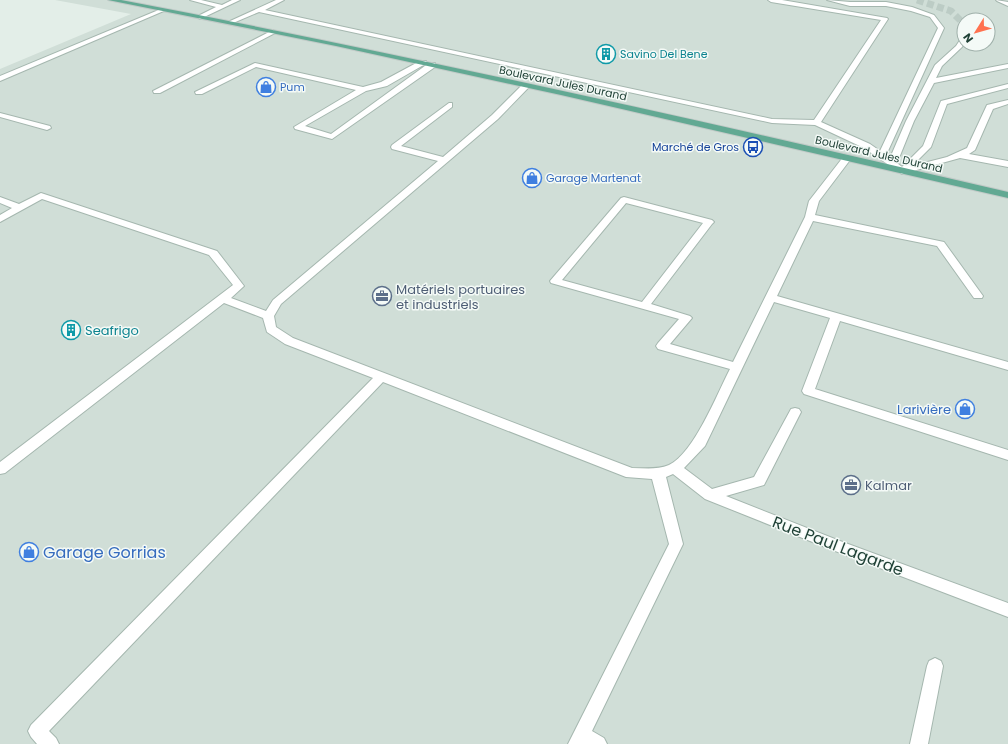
<svg xmlns="http://www.w3.org/2000/svg" width="1008" height="744" font-family="Poppins,sans-serif">
  <style>
    .built { fill: #d0ded7; fill-rule: evenodd }
    .lines { fill: none; stroke-linecap: round; stroke-linejoin: round }
    .minor-tunnel { stroke: #bcccc5; stroke-width: 7; stroke-dasharray: 7 3.5; stroke-linecap: butt }
    .minor-casing { stroke: #a5b7af; stroke-width: 2 }
    .major-casing { stroke: #c1cac7; stroke-width: 2 }
    .minor { fill: #fff; fill-rule: evenodd }
    .major { fill: #62a993; fill-rule: evenodd }
    .labels { text-anchor: middle; dominant-baseline: central; stroke-width: 3; stroke-linejoin: round; paint-order: stroke }
    .far-culture-label { font-size: 11px; fill: #0d838f; stroke: #f4faf7; text-anchor: start }
    .far-street-label { font-size: 11px; fill: #204237; stroke: #f4faf7 }
    .far-shop-label { font-size: 11px; fill: #366cbe; stroke: #f4faf7; text-anchor: start }
    .far-transit-label { font-size: 11px; fill: #164399; stroke: #f4faf7; text-anchor: end }
    .service-label { font-size: 13px; fill: #4e5e75; stroke: #f4faf7; text-anchor: start }
    .culture-label { font-size: 13px; fill: #0d838f; stroke: #f4faf7; text-anchor: start }
    .shop-label { font-size: 13px; fill: #366cbe; stroke: #f4faf7; text-anchor: end }
    .near-street-label { font-size: 16px; fill: #204237; stroke: #f4faf7 }
    .near-shop-label { font-size: 16px; fill: #366cbe; stroke: #f4faf7; text-anchor: start }
  </style>
  <rect width="100%" height="100%" fill="#e3eee8"/>
  <path class="built" d="M 55,0 L 1008,0 L 1008,744 L 0,744 L 0,69 L 131,14 ZM 964,20 L 988,20 L 988,44 L 964,44 Z"/>
  <g class="lines">
    <path class="minor-tunnel" d="M 917,0 L 951,11 L 964,24"/>
    <defs>
      <g id="minor">
        <path d="M 190,0 L 201,0 L 222,5 L 232,0 L 240,0 L 200,19 L 197,17 L 198,16 L 216,7 Z"/>
        <path d="M 276,0 L 284,0 L 265,10 L 772,119 L 814,120 L 881,20 L 771,2 L 768,0 L 782,0 L 887,18 L 888,19 L 821,122 L 870,144 L 880,151 L 938,28 L 930,17 L 911,11 L 886,6 L 850,6 L 827,0 L 850,2 L 886,2 L 912,7 L 934,15 L 944,28 L 888,151 L 887,157 L 890,158 L 906,121 L 935,65 L 956,46 L 962,37 L 964,36 L 964,44 L 962,47 L 942,66 L 936,78 L 1008,64 L 1008,68 L 934,83 L 914,121 L 897,163 L 902,167 L 923,146 L 941,101 L 1008,84 L 1008,88 L 947,104 L 931,147 L 912,166 L 947,157 L 967,148 L 987,105 L 1008,100 L 1008,104 L 993,109 L 975,150 L 969,154 L 1008,161 L 1008,167 L 960,158 L 902,174 L 864,148 L 815,125 L 772,123 L 259,12 L 233,23 L 228,22 Z"/>
        <path d="M 996,0 L 1008,2 L 1008,6 L 997,1 Z"/>
        <path d="M 161,9 L 166,10 L 0,81 L 0,76 Z"/>
        <path d="M 273,30 L 276,32 L 275,33 L 160,93 L 154,93 L 153,91 Z"/>
        <path d="M 420,61 L 426,61 L 427,63 L 387,86 L 366,91 L 305,126 L 331,134 L 429,63 L 435,63 L 435,67 L 332,139 L 295,129 L 294,127 L 356,90 L 256,67 L 202,94 L 196,94 L 195,92 L 255,63 L 363,87 L 381,82 Z"/>
        <path d="M 523,84 L 526,84 L 530,86 L 498,119 L 281,304 L 274,316 L 276,327 L 293,338 L 632,468 C 644,468 657,470 669,465 C 694,453 717,394 730,369 L 658,349 L 656,346 L 658,343 L 679,319 L 551,283 L 550,281 L 621,198 L 624,197 L 712,220 L 714,222 L 712,224 L 651,304 L 690,316 L 692,318 L 670,344 L 733,362 L 805,217 L 809,201 L 844,156 L 850,156 L 851,158 L 850,160 L 819,201 L 815,215 L 944,242 L 983,296 L 982,298 L 974,298 L 937,246 L 813,221 L 777,296 L 1008,362 L 1008,370 L 840,321 L 815,389 L 1008,450 L 1008,460 L 804,394 L 802,391 L 830,318 L 774,302 L 705,446 L 684,468 L 712,489 L 754,477 L 791,409 L 795,408 L 799,409 L 801,412 L 764,485 L 726,496 L 840,541 L 1008,603 L 1008,617 L 830,549 L 705,499 L 673,474 L 666,477 L 683,544 L 592,731 L 604,738 L 607,744 L 568,744 L 669,544 L 652,479 L 626,477 L 383,382 L 49,731 L 56,738 L 59,744 L 37,744 L 31,737 L 28,731 L 31,725 L 373,378 L 285,344 L 267,332 L 263,318 L 224,303 L 5,473 L 0,474 L 0,462 L 233,285 L 209,255 L 42,199 L 0,222 L 0,215 L 12,208 L 0,203 L 0,197 L 19,204 L 41,193 L 217,251 L 244,286 L 231,298 L 266,311 L 273,300 L 438,161 L 392,149 L 391,147 L 392,145 L 449,103 L 452,103 L 452,107 L 401,146 L 443,157 L 492,115 ZM 626,203 L 703,223 L 642,302 L 562,280 Z"/>
        <path d="M 0,113 L 50,126 L 51,128 L 47,130 L 0,117 Z"/>
        <path d="M 935,658 L 941,661 L 943,666 L 928,744 L 910,744 L 927,666 L 929,661 Z"/>
      </g>
      <path id="major" d="M 108,0 L 121,0 C 418,57 713,123 1008,192 L 1008,198 L 561,95 L 336,46 Z"/>
    </defs>
    <use href="#minor" class="minor-casing"/>
    <use href="#major" class="major-casing"/>
    <use href="#minor" class="minor"/>
    <use href="#major" class="major"/>
  </g>
  <defs>
    <symbol id="building-ring" viewBox="-11 -11 22 22"><circle r="9.5" fill="#f4faf7" stroke="#0f9aa8" stroke-width="1.5"/><path d="M-4-6H4V6H1V3H-1V6H-4ZM-2.5-4.3h1.7v1.8h-1.7ZM.8-4.3h1.7v1.8H.8ZM-2.5-1h1.7V.8h-1.7ZM.8-1h1.7V.8H.8Z" fill="#0f9aa8"/></symbol>
    <symbol id="shop-ring" viewBox="-11 -11 22 22"><circle r="9.5" fill="#f4faf7" stroke="#3f7fe0" stroke-width="1.5"/><path d="M-5-2.5h2.3a2.7 3.5 0 0 1 5.4 0H5L5.5 6h-11ZM-1.5-2.5h3a1.5 2.3 0 0 0-3 0Z" fill="#3f7fe0"/></symbol>
    <symbol id="bus-ring" viewBox="-11 -11 22 22"><circle r="9.5" fill="#f4faf7" stroke="#1a4fb4" stroke-width="1.5"/><path d="M-5-6H5V4H4V6H2V4H-2V6H-4V4H-5ZM-3.5-4V0h7V-4ZM-3.5 1.2v1.5H-2V1.2ZM2 1.2v1.5H3.5V1.2Z" fill="#1a4fb4"/></symbol>
    <symbol id="office-ring" viewBox="-11 -11 22 22"><circle r="9.5" fill="#f4faf7" stroke="#5c6f8a" stroke-width="1.5"/><path d="M-6-3h4V-5.5h4V-3h4V5H-6ZM-1-4.5V-3h2v-1.5ZM-6 0V1H6V0Z" fill="#5c6f8a"/></symbol>
  </defs>
  <g fill-rule="evenodd">
    <use href="#building-ring" x="595" y="43" width="22" height="22"/>
    <use href="#shop-ring" x="255" y="76" width="22" height="22"/>
    <use href="#bus-ring" x="742" y="136" width="22" height="22"/>
    <use href="#shop-ring" x="521" y="167" width="22" height="22"/>
    <use href="#office-ring" x="371" y="285" width="22" height="22"/>
    <use href="#building-ring" x="60" y="319" width="22" height="22"/>
    <use href="#shop-ring" x="954" y="398" width="22" height="22"/>
    <use href="#office-ring" x="840" y="474" width="22" height="22"/>
    <use href="#shop-ring" x="18" y="541" width="22" height="22"/>
  </g>
  <g class="labels">
    <g class="far-culture-label">
      <text x="620" y="54">Savino Del Bene</text>
    </g>
    <g class="far-street-label">
      <text transform="translate(563 83) rotate(12)">Boulevard Jules Durand</text>
      <text transform="translate(879 154) rotate(13)">Boulevard Jules Durand</text>
    </g>
    <g class="far-shop-label">
      <text x="280" y="87">Pum</text>
      <text x="546" y="178">Garage Martenat</text>
    </g>
    <g class="far-transit-label">
      <text x="739" y="147">Marché de Gros</text>
    </g>
    <g class="service-label">
      <text x="396" y="289">Matériels portuaires<tspan x="396" dy="15">et industriels</tspan></text>
      <text x="865" y="485">Kalmar</text>
    </g>
    <g class="culture-label">
      <text x="85" y="330">Seafrigo</text>
    </g>
    <g class="shop-label">
      <text x="951" y="409">Larivière</text>
    </g>
    <g class="near-street-label">
      <text transform="translate(838 546) rotate(21)">Rue Paul Lagarde</text>
    </g>
    <g class="near-shop-label">
      <text x="43" y="552">Garage Gorrias</text>
    </g>
  </g>
  <g transform="translate(976 32) rotate(233)"><circle r="19" fill="#f4faf7" stroke="#9fb0aa"/>
  <path d="M0-3L7 15L0 10L-7 15Z" fill="#ff7250"/>
  <text y="-6" font-size="11" font-weight="bold" text-anchor="middle" fill="#204237">N</text>
  </g>
</svg>
